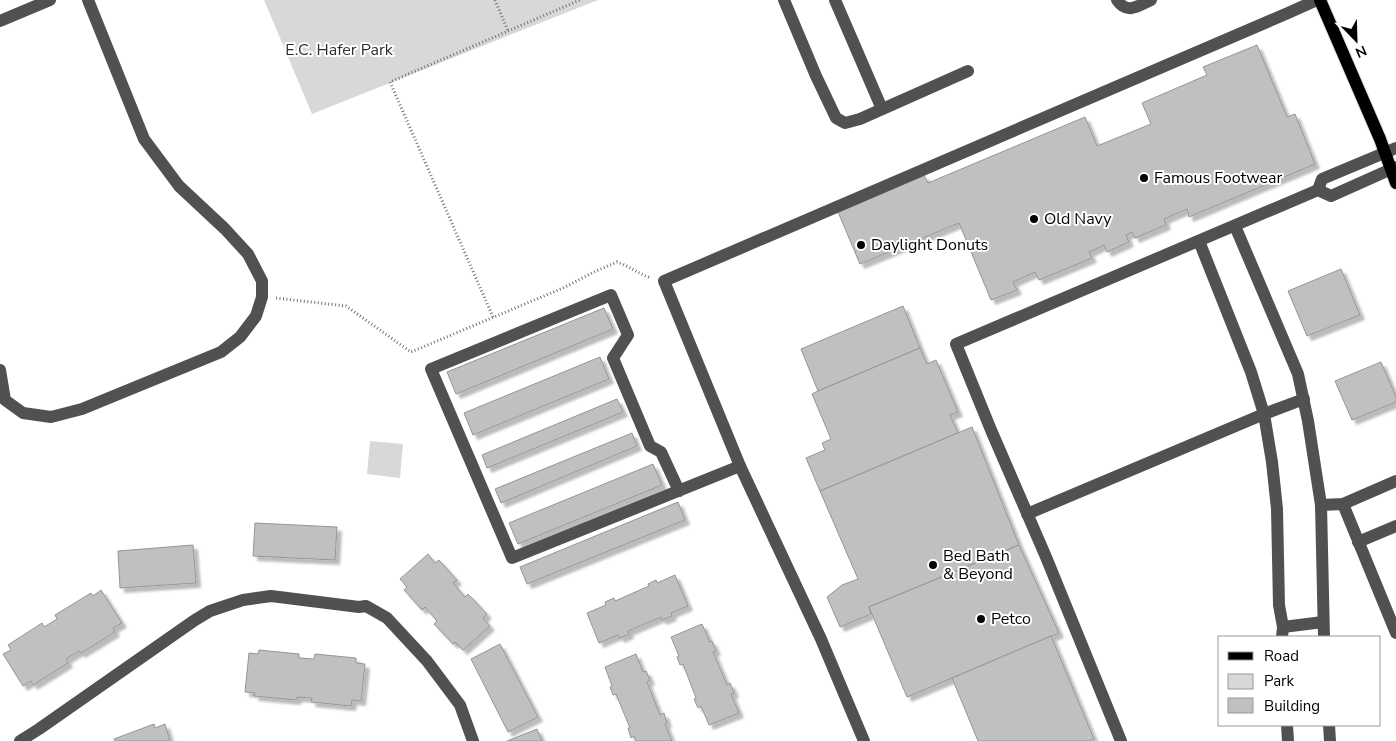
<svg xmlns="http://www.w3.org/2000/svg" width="1396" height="741" font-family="'Nunito Sans',sans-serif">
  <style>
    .green { fill: #d8d8d8 }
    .building { fill: #c0c0c0; stroke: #959595; filter: url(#shadow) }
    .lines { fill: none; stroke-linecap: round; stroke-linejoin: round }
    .major-casing { stroke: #dbdbdb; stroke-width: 14 }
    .path { stroke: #737373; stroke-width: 3; stroke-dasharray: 1 2.5; stroke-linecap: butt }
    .minor { stroke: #515151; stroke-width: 12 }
    .major { stroke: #000; stroke-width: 12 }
    .poi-dot { fill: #000; stroke: #fff; stroke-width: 2 }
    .labels { text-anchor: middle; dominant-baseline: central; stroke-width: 4; stroke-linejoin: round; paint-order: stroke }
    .park-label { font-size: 16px; fill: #2f2f2f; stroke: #fff }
    .poi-label { font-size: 16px; fill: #000; stroke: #fff; text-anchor: start }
  </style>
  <defs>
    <filter id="shadow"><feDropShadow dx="4.5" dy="4.5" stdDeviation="1" flood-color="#0004"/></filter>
  </defs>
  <rect width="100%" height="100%" fill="#fff"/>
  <g class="green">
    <path d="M 264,0 L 598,0 L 312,114 Z"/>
    <path d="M 370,441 L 403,444 L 400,478 L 367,474 Z"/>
  </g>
  <g class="building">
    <path d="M 1257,45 L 1287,117 L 1295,114 L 1315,164 L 1189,217 L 1187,209 L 1164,219 L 1166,225 L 1135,238 L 1132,232 L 1126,235 L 1129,242 L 1107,252 L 1104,245 L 1089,252 L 1092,258 L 1039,280 L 1035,272 L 1013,282 L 1017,290 L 991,300 L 959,223 L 860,264 L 838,212 L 924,175 L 928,183 L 1085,117 L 1097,146 L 1151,124 L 1142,103 L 1207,75 L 1203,67 Z"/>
    <path d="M 1341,269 L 1360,315 L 1307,336 L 1288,291 Z"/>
    <path d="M 903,306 L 920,348 L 818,391 L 801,349 Z"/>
    <path d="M 604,308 L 613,329 L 456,394 L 447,372 Z"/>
    <path d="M 920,348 L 927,364 L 936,360 L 958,412 L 950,415 L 958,433 L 820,491 L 806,458 L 825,450 L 822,443 L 831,439 L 812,394 L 818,391 Z"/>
    <path d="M 600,357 L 609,379 L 473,435 L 464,413 Z"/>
    <path d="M 1381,362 L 1396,397 L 1396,402 L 1352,420 L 1335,381 Z"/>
    <path d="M 617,399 L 623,412 L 487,468 L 482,455 Z"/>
    <path d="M 972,427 L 1019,545 L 869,607 L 871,614 L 840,627 L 827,597 L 842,585 L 858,579 L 820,491 Z"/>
    <path d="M 632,433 L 637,446 L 501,503 L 495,489 Z"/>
    <path d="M 653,464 L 662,485 L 518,544 L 509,523 Z"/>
    <path d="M 678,502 L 685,520 L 527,584 L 520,567 Z"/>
    <path d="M 255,523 L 337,527 L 335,560 L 253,556 Z"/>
    <path d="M 193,545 L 196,583 L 120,588 L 118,551 Z"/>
    <path d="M 1019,545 L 1059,633 L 907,697 L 869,607 Z"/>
    <path d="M 428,554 L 435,563 L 439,560 L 457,580 L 453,583 L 465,597 L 468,594 L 487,614 L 483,618 L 490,626 L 463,650 L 455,642 L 453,644 L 434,624 L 437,621 L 425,607 L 422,610 L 404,590 L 407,587 L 400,579 Z"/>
    <path d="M 675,575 L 688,606 L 671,613 L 672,616 L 662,620 L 661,617 L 628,631 L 629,634 L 620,638 L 618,635 L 599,643 L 587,613 L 606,605 L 605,602 L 614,598 L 615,601 L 649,586 L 648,584 L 656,580 L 657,583 Z"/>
    <path d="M 101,590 L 122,623 L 113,628 L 115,632 L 81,653 L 79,651 L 66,659 L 68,663 L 33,685 L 31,681 L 23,686 L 3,654 L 11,650 L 8,645 L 42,623 L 44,627 L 57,619 L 55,615 L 91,593 L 93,596 Z"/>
    <path d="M 702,624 L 710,642 L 712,641 L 716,651 L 713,652 L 727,685 L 730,683 L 734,693 L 731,694 L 739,713 L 709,725 L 701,706 L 698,708 L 694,699 L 696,698 L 683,664 L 680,665 L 677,657 L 679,656 L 671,637 Z"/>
    <path d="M 1051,636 L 1094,739 L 1089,741 L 978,741 L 952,678 Z"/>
    <path d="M 500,644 L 538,717 L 508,732 L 471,659 Z"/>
    <path d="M 259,650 L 299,654 L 299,658 L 314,659 L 315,654 L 356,658 L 356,663 L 365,664 L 361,701 L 352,700 L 351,706 L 311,702 L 312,698 L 297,697 L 296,700 L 254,696 L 255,693 L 245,692 L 249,653 L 258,654 Z"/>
    <path d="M 636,654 L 643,672 L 646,671 L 650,680 L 647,682 L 660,715 L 664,713 L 667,723 L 665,724 L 672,741 L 636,741 L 634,736 L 631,738 L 628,728 L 630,728 L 616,694 L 613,695 L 610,687 L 612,686 L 605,667 Z"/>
    <path d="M 154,724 L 155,728 L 165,724 L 170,741 L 115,741 L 114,739 Z"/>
    <path d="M 537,729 L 542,741 L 507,741 Z"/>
  </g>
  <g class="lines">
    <defs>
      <path id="major" d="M 1320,0 L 1380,139 L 1396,183"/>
    </defs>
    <use href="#major" class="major-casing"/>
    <g class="path">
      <path d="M 495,0 L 508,31"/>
      <path d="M 276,298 L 346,306 L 411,352 L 563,288 L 594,272 L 617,262 C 629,266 639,274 651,278"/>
      <path d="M 493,317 L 390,82 L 580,0"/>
    </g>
    <g class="minor">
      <path d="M 784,0 L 816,76 L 836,118 L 845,123 L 860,119 L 968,71"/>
      <path d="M 835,0 L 882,109"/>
      <path d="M 1117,0 C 1127,15 1138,6 1151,0"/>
      <path d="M 0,21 L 50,0"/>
      <path d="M 1318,190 L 1322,179 L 1396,148"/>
      <path d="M 1235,226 L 1298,374 L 1308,421 L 1321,505 L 1324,637"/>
      <path d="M 1199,241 L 1251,372 L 1264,414 L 1272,462 L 1277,509 L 1279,605 L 1283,627 L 1282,637"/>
      <path d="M 0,370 L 5,400 L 23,413 L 51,417 L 82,409 L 221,352 L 240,337 L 256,316 L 262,297 L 262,281 L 248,254 L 225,229 L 179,186 L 144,139 L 88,0"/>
      <path d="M 679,491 L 661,452 L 650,446 L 613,358 L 628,335 L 611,295 L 431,369 L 512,558 L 740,466"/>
      <path d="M 1343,504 L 1396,633"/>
      <path d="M 1321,505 L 1343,504 L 1396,481"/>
      <path d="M 1027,514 L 1264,414 L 1304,399"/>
      <path d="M 1358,542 L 1396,526"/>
      <path d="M 1283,627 L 1323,622"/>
      <path d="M 1287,725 L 1288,741"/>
      <path d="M 1329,725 L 1330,741"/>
      <path d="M 20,741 L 39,729 L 195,620 L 210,611 L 243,600 L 271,596 L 359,607 L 366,606 L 387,618 L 427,661 L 460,705 L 473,741"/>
      <path d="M 864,741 L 821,639 L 740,466 L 664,281 L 1288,13 L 1317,0"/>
      <path d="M 1121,741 L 1046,557 L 991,430 L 956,344 L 1318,190 L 1331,196 L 1396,167"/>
    </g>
    <use href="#major" class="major"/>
  </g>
  <g class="poi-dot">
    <circle cx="1144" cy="178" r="5"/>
    <circle cx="1034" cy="219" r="5"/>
    <circle cx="861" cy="245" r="5"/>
    <circle cx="933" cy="565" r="5"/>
    <circle cx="981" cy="619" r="5"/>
  </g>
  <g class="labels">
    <g class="park-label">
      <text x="339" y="50">E.C. Hafer Park</text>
    </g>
    <g class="poi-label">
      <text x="1154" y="178">Famous Footwear</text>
      <text x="1044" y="219">Old Navy</text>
      <text x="871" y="245">Daylight Donuts</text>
      <text x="943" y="556">Bed Bath<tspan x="943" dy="18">&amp; Beyond</tspan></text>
      <text x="991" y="619">Petco</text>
    </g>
  </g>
  <rect x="1218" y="636" width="162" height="90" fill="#ffffff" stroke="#999999"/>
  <rect x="1228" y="652" width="25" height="8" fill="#000000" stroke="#999999"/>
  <text x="1264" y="661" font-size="15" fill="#000000">Road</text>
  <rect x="1228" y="674" width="25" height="15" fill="#d8d8d8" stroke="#999999"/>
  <text x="1264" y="686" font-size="15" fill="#000000">Park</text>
  <rect x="1228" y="698" width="25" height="15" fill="#c0c0c0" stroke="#999999"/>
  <text x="1264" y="711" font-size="15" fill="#000000">Building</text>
  <g transform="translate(1356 40) rotate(157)" stroke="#ffffff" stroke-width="4" paint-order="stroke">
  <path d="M0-4L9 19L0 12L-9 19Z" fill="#000000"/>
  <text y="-8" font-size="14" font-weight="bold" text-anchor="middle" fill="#000000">N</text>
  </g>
</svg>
